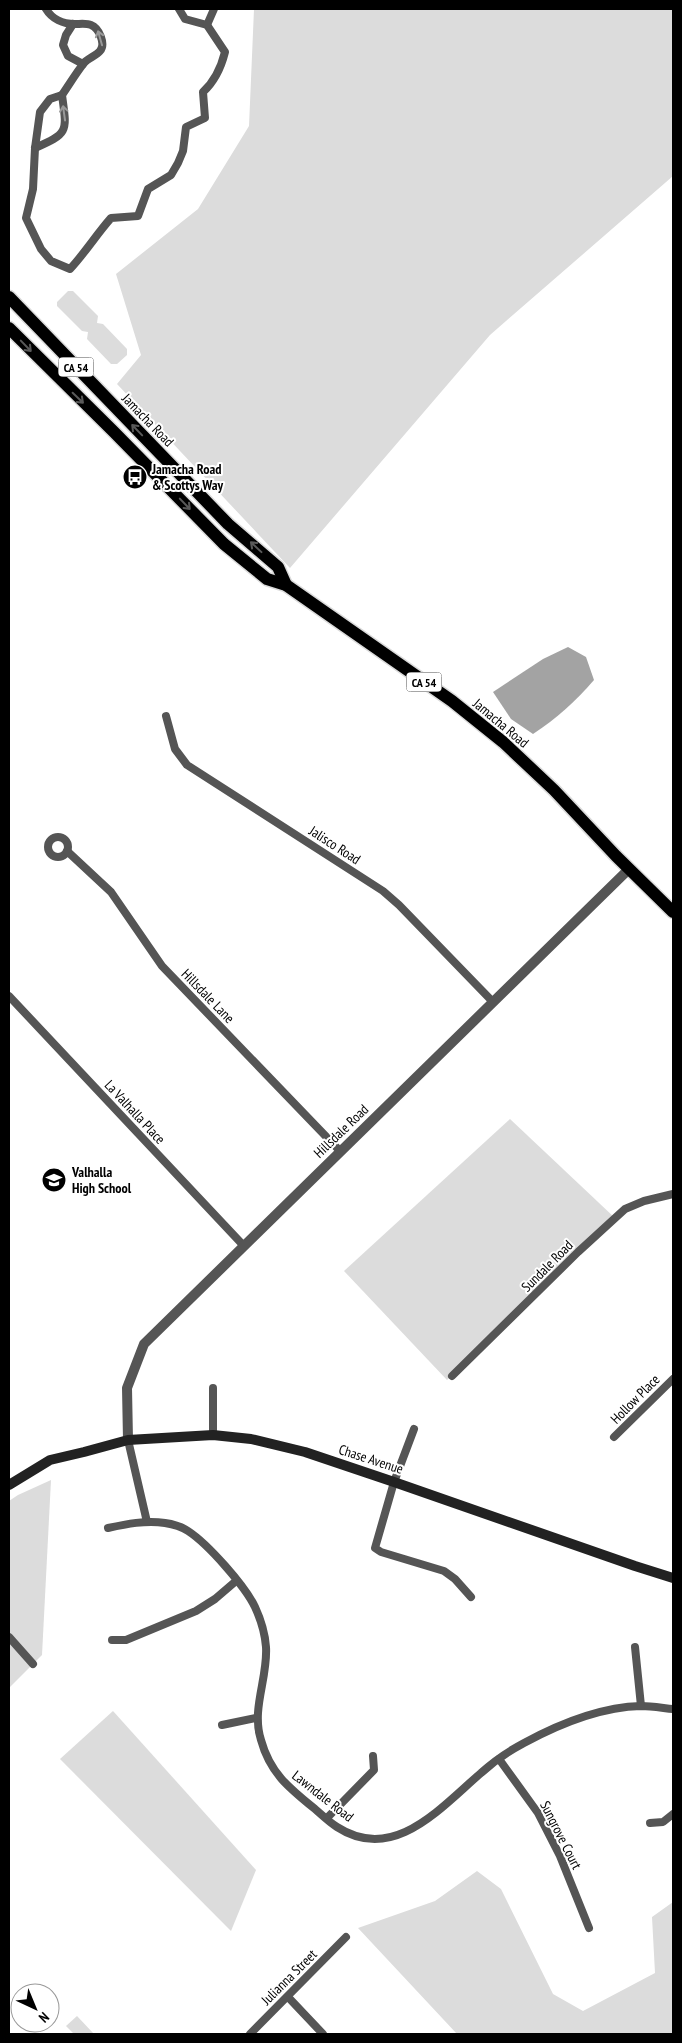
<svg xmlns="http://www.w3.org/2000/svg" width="682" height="2043" font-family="'PT Sans Narrow',sans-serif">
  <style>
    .green { fill: #dcdcdc }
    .water { fill: #a3a3a3 }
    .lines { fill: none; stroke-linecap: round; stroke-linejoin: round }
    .primary-casing { stroke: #dbdbdb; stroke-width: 15 }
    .minor { stroke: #555; stroke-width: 8 }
    .tertiary { stroke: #555; stroke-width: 10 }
    .secondary { stroke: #222; stroke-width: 10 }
    .primary { stroke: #000; stroke-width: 12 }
    .oneway { stroke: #999 }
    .oneway2 { stroke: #595959 }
    .labels { text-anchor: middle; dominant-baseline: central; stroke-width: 4; stroke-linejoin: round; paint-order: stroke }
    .shield { fill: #fff; stroke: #4c4c4c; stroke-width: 1 }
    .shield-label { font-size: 12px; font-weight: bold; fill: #000 }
    .street-label { font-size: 14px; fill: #000; stroke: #fff }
    .poi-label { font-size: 14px; font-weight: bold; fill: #000; stroke: #fff; text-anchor: start }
  </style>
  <rect width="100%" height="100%" fill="#fff"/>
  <g class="green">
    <path d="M 254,9 L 673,9 L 673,176 L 490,335 L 290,568 L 117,384 L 141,355 L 116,274 L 198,209 L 249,126 Z"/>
    <path d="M 68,291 L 73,291 L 98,316 L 97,323 L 103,324 L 127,349 L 127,355 L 117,364 L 111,364 L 87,339 L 88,332 L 82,331 L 57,306 L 57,302 Z"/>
    <path d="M 510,1119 L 615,1218 L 447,1380 L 344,1271 Z"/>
    <path d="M 51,1480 L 42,1655 L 9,1688 L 9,1501 L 18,1495 Z"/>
    <path d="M 113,1711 L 256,1870 L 231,1931 L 60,1759 Z"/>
    <path d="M 477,1871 L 501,1889 L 553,1994 L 583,2011 L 655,1973 L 652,1917 L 673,1902 L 673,2034 L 457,2034 L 358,1928 L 435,1901 Z"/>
    <path d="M 77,2016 L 94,2034 L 74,2034 L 66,2026 Z"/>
  </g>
  <path class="water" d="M 568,647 L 586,657 L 594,680 C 575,702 557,718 533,734 L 511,719 L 493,692 L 543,659 Z"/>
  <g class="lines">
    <defs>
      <g id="primary">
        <path d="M 9,297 L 228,524 L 278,567 L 286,585"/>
        <path d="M 9,328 L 114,432 L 224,544 L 267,579 L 286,585 L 452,701 L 503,742 L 554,790 L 616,856 L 673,912"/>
      </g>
    </defs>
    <use href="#primary" class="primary-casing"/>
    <g class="minor">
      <path d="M 46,9 C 52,19 63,24 75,24 C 80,24 87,23 91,25 C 99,28 106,44 100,51 C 96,56 88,58 84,63 C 76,73 69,85 62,95 L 50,99 L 40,112 L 35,148 L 33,189 L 26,218 L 41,249 L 51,261 L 70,269 C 85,253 96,235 111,218 L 138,216 L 148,189 L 171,175 L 178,163 L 183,151 L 186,127 L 205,118 L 203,92 C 215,81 221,68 225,52 L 207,25 L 185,19 L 179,9"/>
      <path d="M 73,24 L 66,35 L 63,45 L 68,56 L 83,64"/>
      <path d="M 207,25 L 214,9"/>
      <path d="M 35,148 C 69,133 67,132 62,95"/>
      <path d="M 166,716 L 175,749 L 187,765 L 383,891 L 399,905 L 493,1002"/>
      <circle cx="58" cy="847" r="10"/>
      <path d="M 67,851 L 111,892 L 162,966 L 340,1151"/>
      <path d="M 9,996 L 243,1245"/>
      <path d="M 452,1376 L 578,1252 L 625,1209 L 644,1201 L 673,1194"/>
      <path d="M 414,1429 L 394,1482 L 375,1548 L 381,1552 L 444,1571 L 455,1579 L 471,1597"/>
      <path d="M 213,1435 L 213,1388"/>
      <path d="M 614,1437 L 673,1379"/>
      <path d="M 128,1440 L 147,1522"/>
      <path d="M 108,1528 C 126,1524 146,1520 165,1523 C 172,1524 182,1527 188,1531 C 208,1544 245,1586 255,1607 C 261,1620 265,1633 266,1647 C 268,1678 251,1709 261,1740 C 270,1773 289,1788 315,1809 C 322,1815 329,1822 337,1827 C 394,1864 441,1807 481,1773 C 494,1761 509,1751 524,1743 C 559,1724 601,1707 641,1706 C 651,1706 663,1708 673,1709"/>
      <path d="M 9,1637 L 33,1664"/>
      <path d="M 112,1640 L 126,1640 L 196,1611 L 215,1599 L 236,1581"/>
      <path d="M 635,1647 L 641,1706"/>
      <path d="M 222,1725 L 256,1718"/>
      <path d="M 499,1759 L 538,1813 L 560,1856 L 589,1928"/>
      <path d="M 327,1818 L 374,1770 L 373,1756"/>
      <path d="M 650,1823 L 663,1822 L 673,1814"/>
      <path d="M 288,1997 L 323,2034"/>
      <path d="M 250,2034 L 346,1937"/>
    </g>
    <path class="tertiary" d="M 128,1440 L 127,1388 L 144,1344 L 629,869"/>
    <path class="secondary" d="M 9,1485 L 50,1460 L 84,1452 L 128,1440 L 213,1435 L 251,1439 L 305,1452 L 394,1482 L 635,1566 L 673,1578"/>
    <use href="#primary" class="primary"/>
  </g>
  <defs><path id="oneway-shaft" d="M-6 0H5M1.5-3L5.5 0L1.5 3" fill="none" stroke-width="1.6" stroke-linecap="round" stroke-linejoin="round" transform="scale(1.25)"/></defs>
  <g class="oneway">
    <use href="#oneway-shaft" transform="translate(100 38) rotate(-106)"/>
    <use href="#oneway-shaft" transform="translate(64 113) rotate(-98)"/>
  </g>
  <g class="oneway2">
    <use href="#oneway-shaft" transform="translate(26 346) rotate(46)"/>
    <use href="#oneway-shaft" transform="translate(78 398) rotate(44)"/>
    <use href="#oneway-shaft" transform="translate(137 430) rotate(-134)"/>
    <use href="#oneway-shaft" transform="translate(185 504) rotate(46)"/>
    <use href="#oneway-shaft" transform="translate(256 547) rotate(-137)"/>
  </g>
  <defs>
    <symbol id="bus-disc" viewBox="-11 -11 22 22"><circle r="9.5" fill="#000" stroke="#fff"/><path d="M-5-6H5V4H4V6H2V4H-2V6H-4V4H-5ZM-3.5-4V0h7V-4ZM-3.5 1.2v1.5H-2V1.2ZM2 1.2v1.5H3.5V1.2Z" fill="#fff"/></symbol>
    <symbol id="school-disc" viewBox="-11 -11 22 22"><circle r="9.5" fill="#000" stroke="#fff"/><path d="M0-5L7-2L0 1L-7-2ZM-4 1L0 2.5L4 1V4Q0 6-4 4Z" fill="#fff"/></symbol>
  </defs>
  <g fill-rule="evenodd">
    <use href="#bus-disc" x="121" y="463" width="28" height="28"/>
    <use href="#school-disc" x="40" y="1166" width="28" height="28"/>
  </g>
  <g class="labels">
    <g class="shield">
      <rect x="58.5" y="357.5" width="35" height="19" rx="4"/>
      <rect x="406.5" y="672.5" width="35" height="19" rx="4"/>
    </g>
    <g class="shield-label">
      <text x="76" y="367">CA 54</text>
      <text x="424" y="682">CA 54</text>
    </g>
    <g class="street-label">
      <text transform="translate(148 420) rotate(46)">Jamacha Road</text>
      <text transform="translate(501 723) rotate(40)">Jamacha Road</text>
      <text transform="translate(335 845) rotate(33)">Jalisco Road</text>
      <text transform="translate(208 996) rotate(46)">Hillsdale Lane</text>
      <text transform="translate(135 1112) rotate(47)">La Valhalla Place</text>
      <text transform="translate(341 1131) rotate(-44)">Hillsdale Road</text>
      <text transform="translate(547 1266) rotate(-45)">Sundale Road</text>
      <text transform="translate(635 1399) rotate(-45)">Hollow Place</text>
      <text transform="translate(371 1459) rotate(18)">Chase Avenue</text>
      <text transform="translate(323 1796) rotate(38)">Lawndale Road</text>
      <text transform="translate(561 1835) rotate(63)">Sungrove Court</text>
      <text transform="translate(289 1977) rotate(-45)">Julianna Street</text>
    </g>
    <g class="poi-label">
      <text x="152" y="469">Jamacha Road<tspan x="152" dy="16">&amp; Scottys Way</tspan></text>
      <text x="72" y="1172">Valhalla<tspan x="72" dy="16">High School</tspan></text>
    </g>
  </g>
  <rect width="682" height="2043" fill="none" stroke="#000000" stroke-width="20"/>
  <g transform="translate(35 2008) rotate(136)"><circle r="24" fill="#ffffff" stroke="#999999"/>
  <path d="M0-4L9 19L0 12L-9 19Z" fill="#000000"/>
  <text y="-8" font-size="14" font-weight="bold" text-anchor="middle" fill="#000000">N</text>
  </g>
</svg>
